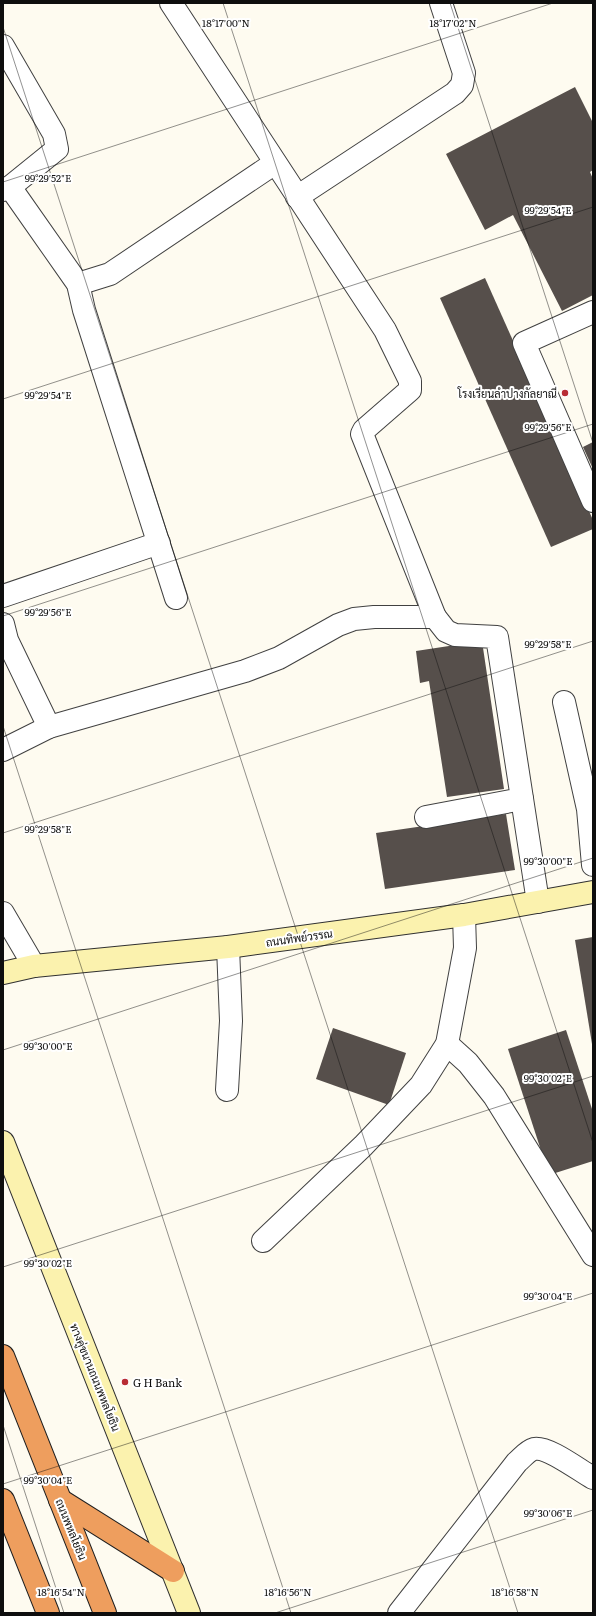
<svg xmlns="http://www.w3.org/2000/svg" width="596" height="1616" font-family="Literata,Sarabun,serif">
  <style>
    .building { fill: #564f4b }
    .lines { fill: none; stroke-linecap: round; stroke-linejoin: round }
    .street-casing { stroke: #414141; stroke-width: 24 }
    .secondary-casing { stroke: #303030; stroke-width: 24 }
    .highway-casing { stroke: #1f1f1f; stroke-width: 24 }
    .street { stroke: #fff; stroke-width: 22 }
    .secondary { stroke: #fbf2ae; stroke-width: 22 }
    .highway { stroke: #ee9e5e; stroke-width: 22 }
    .ticks { fill: none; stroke: #0e0e0e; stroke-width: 1; stroke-opacity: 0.45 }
    .poi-dot { fill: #b82c34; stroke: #fff; stroke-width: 1.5 }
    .labels { text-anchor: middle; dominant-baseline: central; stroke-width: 4; stroke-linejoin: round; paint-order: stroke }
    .poi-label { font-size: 11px; fill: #0e0e0e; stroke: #fff; text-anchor: end }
    .street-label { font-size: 11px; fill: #0e0e0e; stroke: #fff }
    .ticks-label { font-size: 10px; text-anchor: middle; fill: #0e0e0e; stroke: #fff; stroke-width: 4; stroke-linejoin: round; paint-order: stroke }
  </style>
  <rect width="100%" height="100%" fill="#fefbf0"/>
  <g class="building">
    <path d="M 575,87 L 593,123 L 593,170 L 590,172 L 593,179 L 593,295 L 562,311 L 513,215 L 485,230 L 446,154 Z"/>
    <path d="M 485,278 L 593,520 L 593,529 L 551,547 L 440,298 Z"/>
    <path d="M 593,442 L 593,469 L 583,447 Z"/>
    <path d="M 482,641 L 504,789 L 447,797 L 429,681 L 420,683 L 416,651 Z"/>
    <path d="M 506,814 L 515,870 L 385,889 L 376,833 Z"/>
    <path d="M 593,937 L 593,1044 L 592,1044 L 575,940 Z"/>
    <path d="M 333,1028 L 406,1053 L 389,1105 L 316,1079 Z"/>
    <path d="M 566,1030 L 593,1112 L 593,1161 L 549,1175 L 508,1049 Z"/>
  </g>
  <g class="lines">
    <defs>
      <g id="street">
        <path d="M 3,46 L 54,134 L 57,149 L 10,187 L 3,190"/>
        <path d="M 10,187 L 78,284 L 84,310 L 176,598"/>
        <path d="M 297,197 L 455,93 L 462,85 L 464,73 L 441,3"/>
        <path d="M 78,284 L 110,274 L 275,163"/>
        <path d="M 593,312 L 524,343 L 593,501"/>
        <path d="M 3,596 L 159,543"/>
        <path d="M 435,617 L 446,631 L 455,635 L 497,637 L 538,902"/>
        <path d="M 3,624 L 7,640 L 49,727"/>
        <path d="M 564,702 L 588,809 L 593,865"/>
        <path d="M 3,750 L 49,727 L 245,671 L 279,658 L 338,625 L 354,619 L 374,617 L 435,617 L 362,434 L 364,430 L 410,390 L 410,381 L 385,330 L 171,3"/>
        <path d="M 426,817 L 522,799"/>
        <path d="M 3,913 L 34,966"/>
        <path d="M 447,1044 L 468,1063 L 494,1096 L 593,1255"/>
        <path d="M 227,1090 L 231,1021 L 228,947"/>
        <path d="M 263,1241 L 363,1146 L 421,1085 L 447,1044 L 465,948 L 464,915"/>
        <path d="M 399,1613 L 517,1462 C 522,1458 527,1451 534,1449 C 548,1446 580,1471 593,1478"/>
      </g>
      <g id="secondary">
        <path d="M 3,973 L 34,966 L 228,947 L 464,915 L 593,892"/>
        <path d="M 3,1142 L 189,1613"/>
      </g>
      <g id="highway">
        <path d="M 3,1356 L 105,1613"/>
        <path d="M 3,1500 L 48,1613"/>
        <path d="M 60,1500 L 173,1571"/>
      </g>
    </defs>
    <use href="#street" class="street-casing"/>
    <use href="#secondary" class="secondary-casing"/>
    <use href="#highway" class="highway-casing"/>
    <use href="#street" class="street"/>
    <use href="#secondary" class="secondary"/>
    <use href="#highway" class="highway"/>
  </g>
  <path class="ticks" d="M 223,3 L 593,1143M 450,3 L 593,443M 3,27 L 518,1613M 3,182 L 553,3M 3,399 L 593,207M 3,616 L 593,424M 3,726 L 291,1613M 3,833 L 593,641M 3,1050 L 593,858M 3,1267 L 593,1076M 3,1425 L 64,1613M 3,1484 L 593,1293M 275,1613 L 593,1510"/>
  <g class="poi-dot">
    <circle cx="565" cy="393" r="4"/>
    <circle cx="125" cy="1382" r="4"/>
  </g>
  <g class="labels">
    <g class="poi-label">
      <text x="557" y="393">โรงเรียนลำปางกัลยาณี</text>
      <text x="133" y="1382" text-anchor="start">G H Bank</text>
    </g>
    <g class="street-label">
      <text transform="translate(299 937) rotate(-8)">ถนนทิพย์วรรณ</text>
      <text transform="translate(96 1377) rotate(68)">ทางคู่ขนานถนนพหลโยธิน</text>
      <text transform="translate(72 1529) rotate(68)">ถนนพหลโยธิน</text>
    </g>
  </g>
  <g class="ticks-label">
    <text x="226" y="27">18°17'00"N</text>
    <text x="453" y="27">18°17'02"N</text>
    <text x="48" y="182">99°29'52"E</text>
    <text x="548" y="214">99°29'54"E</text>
    <text x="48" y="399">99°29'54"E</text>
    <text x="548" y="431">99°29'56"E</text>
    <text x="48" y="616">99°29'56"E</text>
    <text x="548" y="648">99°29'58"E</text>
    <text x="48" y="833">99°29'58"E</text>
    <text x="548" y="865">99°30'00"E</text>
    <text x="48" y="1050">99°30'00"E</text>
    <text x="548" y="1082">99°30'02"E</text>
    <text x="48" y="1267">99°30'02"E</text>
    <text x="548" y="1300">99°30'04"E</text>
    <text x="48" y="1484">99°30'04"E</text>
    <text x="548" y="1517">99°30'06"E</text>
    <text x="61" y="1596">18°16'54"N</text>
    <text x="288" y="1596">18°16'56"N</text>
    <text x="515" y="1596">18°16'58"N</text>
  </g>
  <rect width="596" height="1616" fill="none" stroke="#0e0e0e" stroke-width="8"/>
</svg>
